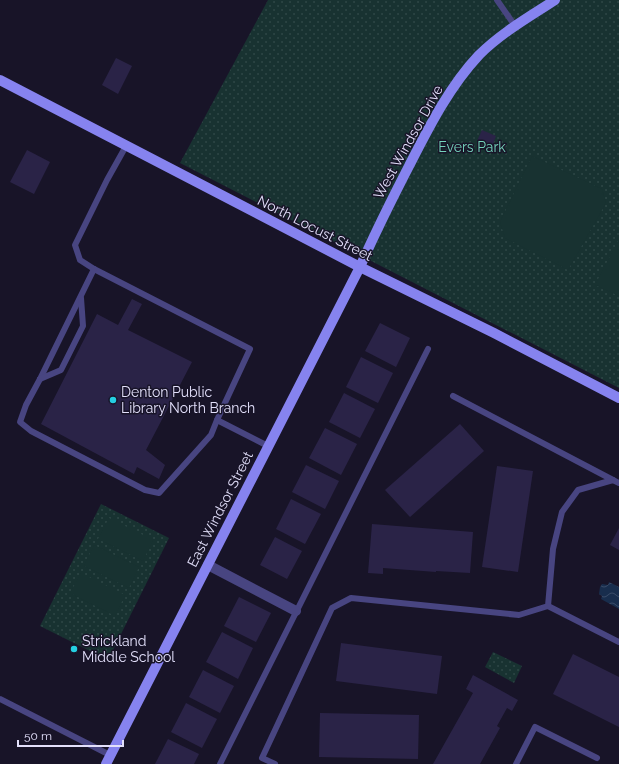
<svg xmlns="http://www.w3.org/2000/svg" width="619" height="764" font-family="Raleway,sans-serif">
  <style>
    .grass { fill: url(#grass-dots) }
    .pitch { fill: #183231 }
    .water { fill: url(#water-waves) }
    .building { fill: #2a2347 }
    .lines { fill: none; stroke-linecap: round; stroke-linejoin: round }
    .lane { stroke: #484581; stroke-width: 6 }
    .street { stroke: #484581; stroke-width: 10 }
    .secondary { stroke: #8683ef; stroke-width: 10 }
    .poi-dot { fill: #25cfe2; stroke: #181428; stroke-width: 1.5 }
    .labels { text-anchor: middle; dominant-baseline: central; stroke-width: 3; stroke-linejoin: round; paint-order: stroke }
    .street-label { font-size: 14px; fill: #e3e0fb; stroke: #181428 }
    .park-label { font-size: 14px; fill: #74d3bb; stroke: #181428 }
    .poi-label { font-size: 14px; fill: #e3e0fb; stroke: #181428; text-anchor: start }
  </style>
  <defs>
    <pattern id="grass-dots" width="8" height="8" patternUnits="userSpaceOnUse"><rect width="8" height="8" fill="#183231"/><path d="M2 2h.1M6 6h.1" fill="none" stroke="#2e4646" stroke-width="1.8" stroke-linecap="round"/></pattern>
    <pattern id="water-waves" width="16" height="10" patternUnits="userSpaceOnUse"><rect width="16" height="10" fill="#182d4d"/><path d="M0 5q4-4 8 0t8 0" fill="none" stroke="#394b68"/></pattern>
  </defs>
  <rect width="100%" height="100%" fill="#181428"/>
  <g class="grass">
    <path d="M 268,0 L 619,0 L 619,388 L 180,163 Z"/>
    <path d="M 101,504 L 169,538 L 108,660 L 40,626 Z"/>
    <path d="M 493,652 L 522,666 L 514,683 L 485,667 Z"/>
  </g>
  <g class="pitch">
    <path d="M 532,156 L 602,189 L 606,203 L 568,270 L 505,238 L 500,222 Z"/>
    <path d="M 619,239 L 619,296 L 595,285 Z"/>
    <path d="M 109,518 L 153,540 L 143,561 L 98,539 Z"/>
    <path d="M 94,545 L 139,567 L 129,588 L 84,566 Z"/>
    <path d="M 81,573 L 125,595 L 115,616 L 70,593 Z"/>
  </g>
  <path class="water" d="M 609,582 L 619,587 L 619,609 L 601,599 L 602,596 L 599,594 L 600,587 L 602,584 L 608,585 Z"/>
  <g class="building">
    <path d="M 116,58 L 132,66 L 118,94 L 102,85 Z"/>
    <path d="M 482,130 L 496,136 L 492,147 L 477,141 Z"/>
    <path d="M 27,150 L 50,162 L 34,194 L 10,182 Z"/>
    <path d="M 132,299 L 142,304 L 128,330 L 192,362 L 146,450 L 165,465 L 159,479 L 137,467 L 134,474 L 41,424 L 97,314 L 118,325 Z"/>
    <path d="M 380,323 L 410,338 L 396,367 L 365,351 Z"/>
    <path d="M 361,357 L 393,373 L 378,403 L 346,387 Z"/>
    <path d="M 344,393 L 375,409 L 360,438 L 329,422 Z"/>
    <path d="M 460,424 L 484,451 L 410,517 L 385,490 Z"/>
    <path d="M 325,428 L 357,444 L 341,475 L 309,458 Z"/>
    <path d="M 306,465 L 339,481 L 325,509 L 292,492 Z"/>
    <path d="M 497,466 L 533,471 L 518,572 L 482,567 Z"/>
    <path d="M 291,499 L 321,514 L 305,544 L 276,529 Z"/>
    <path d="M 372,524 L 473,532 L 470,573 L 436,571 L 436,572 L 383,568 L 383,574 L 368,573 Z"/>
    <path d="M 619,528 L 619,550 L 610,545 Z"/>
    <path d="M 275,537 L 302,551 L 287,579 L 260,565 Z"/>
    <path d="M 239,597 L 271,613 L 256,642 L 224,626 Z"/>
    <path d="M 222,632 L 253,648 L 238,679 L 206,662 Z"/>
    <path d="M 341,643 L 442,656 L 437,694 L 336,681 Z"/>
    <path d="M 573,654 L 619,677 L 619,727 L 553,694 Z"/>
    <path d="M 203,670 L 234,686 L 220,713 L 189,697 Z"/>
    <path d="M 473,675 L 518,700 L 512,711 L 507,708 L 497,726 L 500,728 L 480,764 L 433,764 L 473,693 L 466,689 Z"/>
    <path d="M 186,703 L 217,719 L 202,748 L 171,732 Z"/>
    <path d="M 320,713 L 419,715 L 418,759 L 319,757 Z"/>
    <path d="M 168,739 L 199,754 L 194,764 L 155,764 Z"/>
  </g>
  <g class="lines">
    <g class="lane">
      <path d="M 497,0 L 515,26"/>
      <path d="M 126,146 L 107,180 L 75,245 L 80,260 L 94,269 L 250,349 L 217,420 L 268,446"/>
      <path d="M 94,269 L 40,379 L 26,405 L 20,422 L 31,431 L 145,490 L 159,493 L 211,435 L 217,420"/>
      <path d="M 40,379 L 61,370 L 83,326 L 81,298"/>
      <path d="M 453,396 L 613,480"/>
      <path d="M 548,606 L 619,642"/>
      <path d="M 0,699 L 110,755"/>
      <path d="M 220,764 L 428,349"/>
      <path d="M 275,764 L 262,758 L 332,608 L 351,598 L 519,615 L 548,606 L 553,549 L 562,512 L 578,490 L 613,480 L 619,483"/>
      <path d="M 516,764 L 535,727 L 597,758"/>
    </g>
    <path class="street" d="M 208,565 L 296,611"/>
    <g class="secondary">
      <path d="M 0,80 L 360,267 L 494,333 L 619,398"/>
      <path d="M 106,764 L 360,267 C 375,233 392,199 409,166 C 429,127 449,87 479,55 C 501,33 529,17 555,0"/>
    </g>
  </g>
  <g class="poi-dot">
    <circle cx="113" cy="400" r="4"/>
    <circle cx="74" cy="649" r="4"/>
  </g>
  <g class="labels">
    <g class="street-label">
      <text transform="translate(408 142) rotate(-61)">West Windsor Drive</text>
      <text transform="translate(315 228) rotate(27)">North Locust Street</text>
      <text transform="translate(220 509) rotate(-63)">East Windsor Street</text>
    </g>
    <g class="park-label">
      <text x="472" y="147">Evers Park</text>
    </g>
    <g class="poi-label">
      <text x="121" y="392">Denton Public<tspan x="121" dy="16">Library North Branch</tspan></text>
      <text x="82" y="641">Strickland<tspan x="82" dy="16">Middle School</tspan></text>
    </g>
  </g>
  <path d="M18 740v6h105v-6" fill="none" stroke="#e3e0fb" stroke-width="2"/>
  <text x="24" y="740" font-size="12" fill="#e3e0fb" stroke="#181428" stroke-width="3" paint-order="stroke">50 m</text>
</svg>
